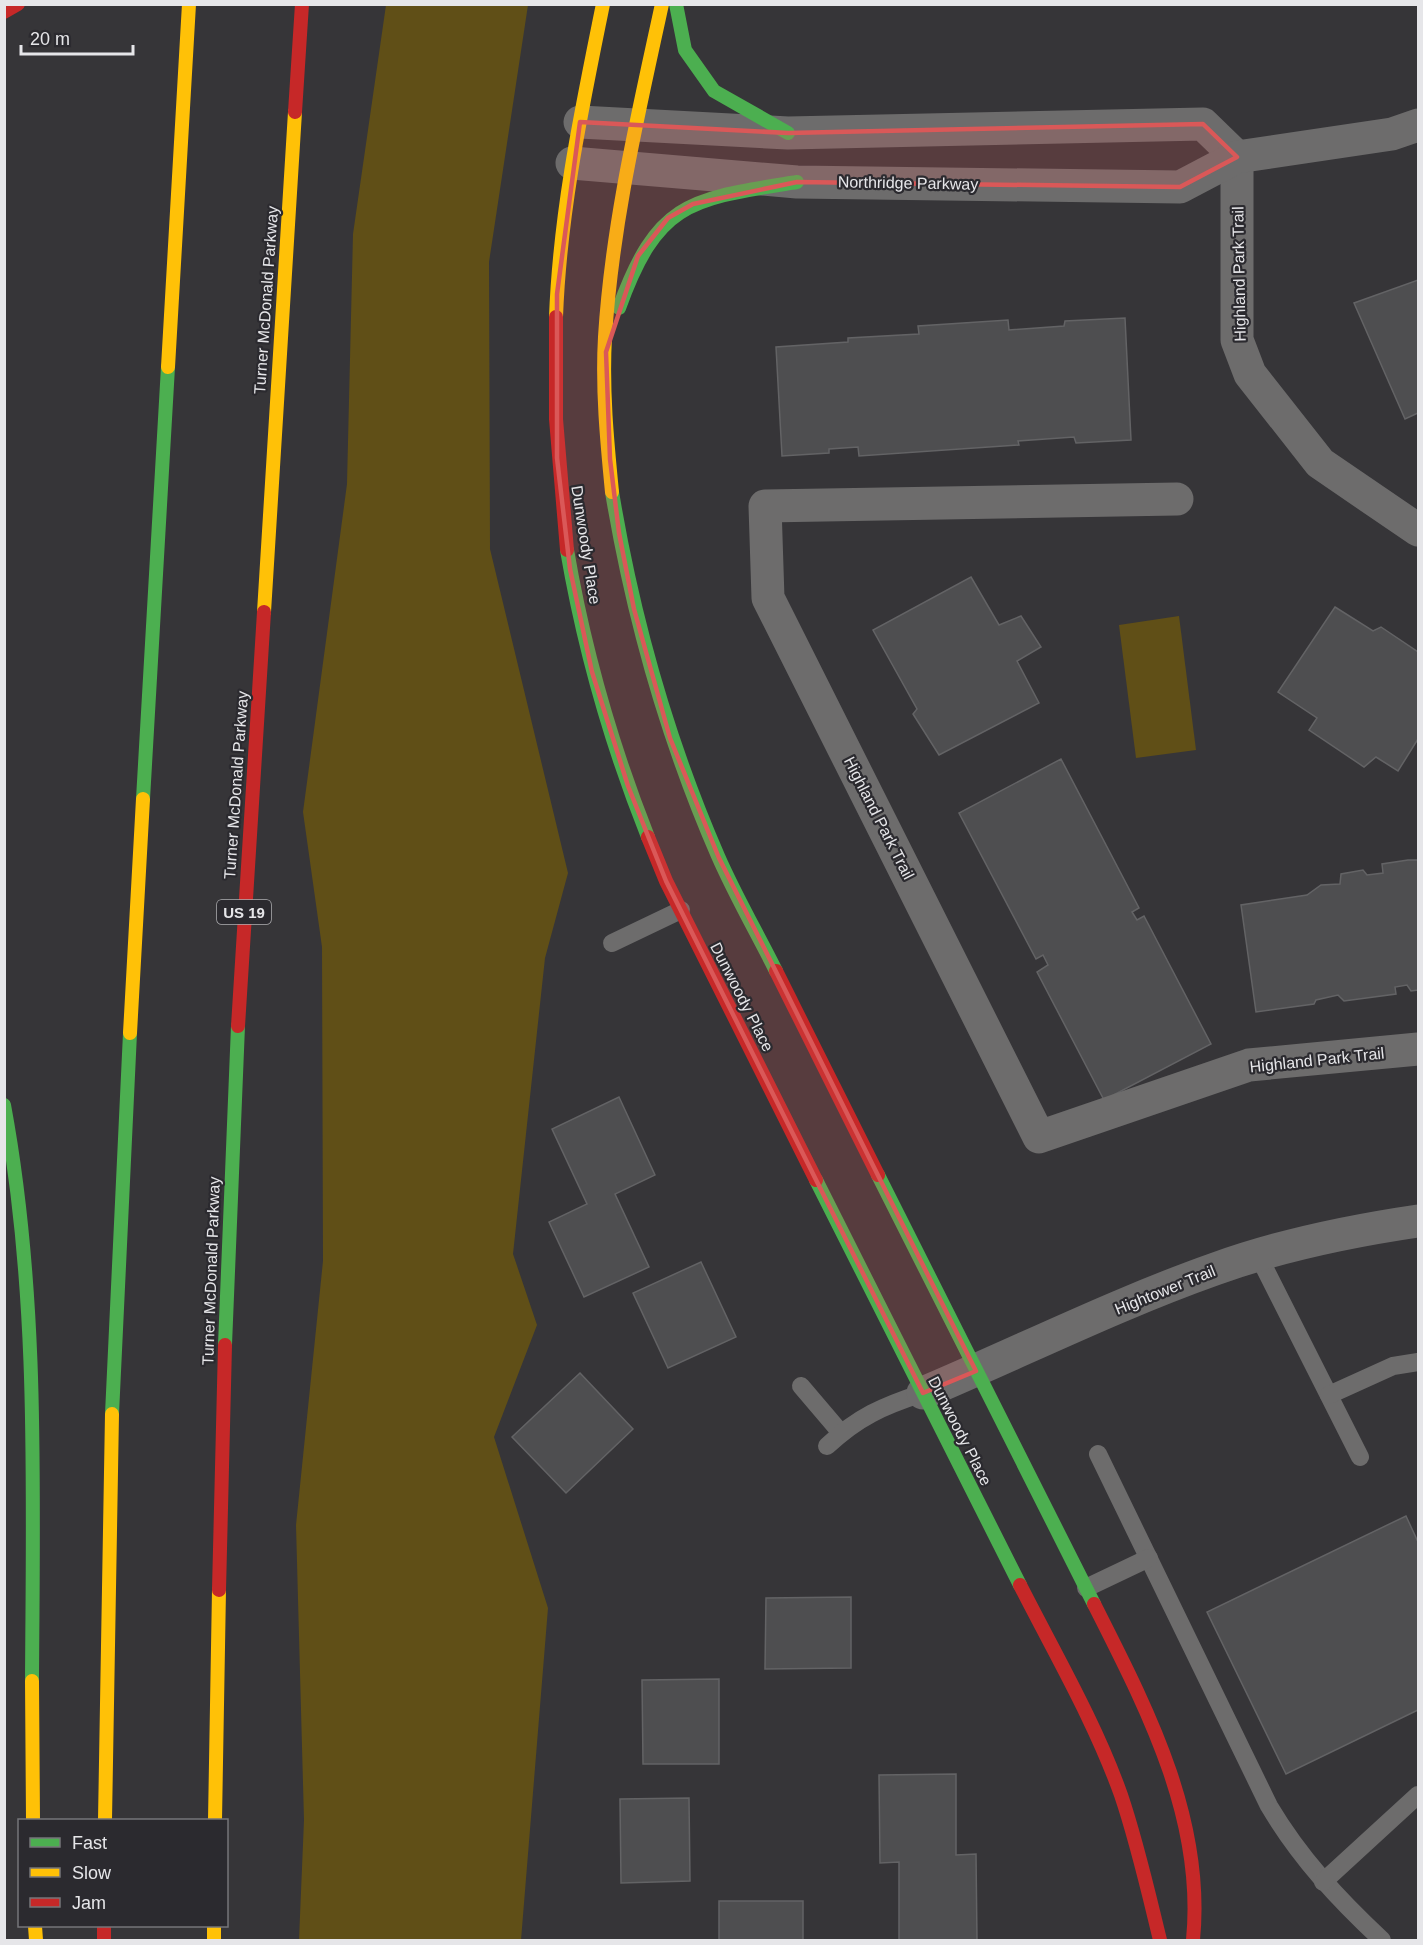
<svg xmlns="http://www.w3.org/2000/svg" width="1423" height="1945" font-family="Arial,sans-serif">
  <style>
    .green { fill: #604f17 }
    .building { fill: #4e4e50; stroke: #636365; stroke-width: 1.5 }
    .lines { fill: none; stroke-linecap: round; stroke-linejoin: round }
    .lane { stroke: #6d6c6c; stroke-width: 18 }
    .street { stroke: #6d6c6c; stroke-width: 33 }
    .fast { stroke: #4caf50; stroke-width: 14 }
    .slow { stroke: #ffc107; stroke-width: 14 }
    .jam { stroke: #c62828; stroke-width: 14 }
    .marked { fill: #da5858; fill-opacity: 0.2; stroke: #da5858; stroke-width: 4.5; stroke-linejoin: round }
    .labels { text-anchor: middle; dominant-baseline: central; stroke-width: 4.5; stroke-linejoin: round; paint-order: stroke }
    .shield { fill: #2b2a2f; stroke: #aeaeb1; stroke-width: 1.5 }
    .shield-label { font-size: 15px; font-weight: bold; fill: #e6e6e9 }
    .street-label { font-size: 16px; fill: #e6e6e9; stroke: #2b2a2f }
  </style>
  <rect width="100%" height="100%" fill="#363538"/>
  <g class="green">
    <path d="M 386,5 L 528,5 L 489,262 L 490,549 L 568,873 L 545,958 L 513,1254 L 537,1325 L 494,1437 L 548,1608 L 521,1940 L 299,1940 L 304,1820 L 296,1525 L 323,1261 L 322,947 L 303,812 L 347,484 L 353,234 Z"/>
    <path d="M 1179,616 L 1196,750 L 1136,758 L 1119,625 Z"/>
  </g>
  <g class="building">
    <path d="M 1418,280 L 1418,413 L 1405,419 L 1354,303 Z"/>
    <path d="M 1125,318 L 1131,440 L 1076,443 L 1074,437 L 1018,441 L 1019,445 L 859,456 L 858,447 L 829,449 L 829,453 L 782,456 L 776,347 L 848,342 L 848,338 L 919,334 L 918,326 L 1008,320 L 1009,330 L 1064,326 L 1065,321 Z"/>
    <path d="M 971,577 L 999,625 L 1021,616 L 1041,647 L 1017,661 L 1039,703 L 939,755 L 913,714 L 917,709 L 873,630 Z"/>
    <path d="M 1335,607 L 1373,631 L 1381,627 L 1418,652 L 1418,739 L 1398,771 L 1376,757 L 1364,767 L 1309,730 L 1317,718 L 1278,692 Z"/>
    <path d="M 1061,759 L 1139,908 L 1132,912 L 1137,920 L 1144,916 L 1211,1044 L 1104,1100 L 1037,972 L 1048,965 L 1043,955 L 1036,959 L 959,813 Z"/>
    <path d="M 1408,860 L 1418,860 L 1418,990 L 1411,991 L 1407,985 L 1395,987 L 1396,994 L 1344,1001 L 1338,995 L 1316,1000 L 1314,1004 L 1256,1012 L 1241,905 L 1307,895 L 1321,885 L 1340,884 L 1341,874 L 1363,870 L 1367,875 L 1383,873 L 1382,864 Z"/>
    <path d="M 619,1097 L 655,1175 L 615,1194 L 649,1267 L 584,1297 L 549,1222 L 587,1204 L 552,1129 Z"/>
    <path d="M 701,1262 L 736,1337 L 668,1368 L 633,1293 Z"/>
    <path d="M 580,1373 L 633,1429 L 566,1493 L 512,1437 Z"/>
    <path d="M 1406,1516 L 1418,1542 L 1418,1710 L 1286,1774 L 1207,1612 Z"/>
    <path d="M 851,1597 L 851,1668 L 765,1669 L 766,1598 Z"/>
    <path d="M 719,1679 L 719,1764 L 643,1764 L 642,1680 Z"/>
    <path d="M 956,1774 L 956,1855 L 976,1854 L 977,1940 L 899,1940 L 899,1862 L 880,1863 L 879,1775 Z"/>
    <path d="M 689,1798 L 690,1881 L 621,1883 L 620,1799 Z"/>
    <rect x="719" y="1901" width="84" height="39"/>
  </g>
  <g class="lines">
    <g class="lane">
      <path d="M 612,943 L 681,910"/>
      <path d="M 1258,1255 L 1360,1457"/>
      <path d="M 801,1386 L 841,1433"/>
      <path d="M 1329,1395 L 1393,1366 L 1418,1362"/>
      <path d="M 827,1446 C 858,1417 883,1406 923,1393"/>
      <path d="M 1098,1454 L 1269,1806 C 1300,1858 1338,1899 1382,1940"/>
      <path d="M 1086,1588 L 1149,1558"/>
      <path d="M 1323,1882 L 1418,1795"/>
    </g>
    <g class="street">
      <path d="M 580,122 L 788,133 L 1203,124 L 1237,157"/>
      <path d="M 1237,157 L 1237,340 L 1250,374 L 1320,463 L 1418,530"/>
      <path d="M 572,163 L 797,182 L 1180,187 L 1237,157 L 1392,134 L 1418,125"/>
      <path d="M 1177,499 L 765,506 L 768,598 L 1039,1137 L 1249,1065 L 1418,1049"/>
      <path d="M 923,1393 C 1020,1352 1116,1304 1215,1269 C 1281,1245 1350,1231 1418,1221"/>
    </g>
    <g class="fast">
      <path d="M 676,4 L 685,50 L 714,91 L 788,133"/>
      <path d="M 619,308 C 658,200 691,199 797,182"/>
      <path d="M 612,492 C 633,618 667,739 718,856 C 735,895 757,933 776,971"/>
      <path d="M 567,550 C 584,649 611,744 648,837"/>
      <path d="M 143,799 L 168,367"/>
      <path d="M 4,1105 C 39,1294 33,1490 32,1681"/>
      <path d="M 878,1175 L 1094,1604"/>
      <path d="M 816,1180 L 1020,1585"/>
      <path d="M 225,1345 L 238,1026"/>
      <path d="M 112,1414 L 130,1033"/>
    </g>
    <g class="slow">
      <path d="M 556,317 C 560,210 582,108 603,4"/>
      <path d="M 168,367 L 189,4"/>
      <path d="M 612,492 C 607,441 602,389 605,337 C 612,224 638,115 662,4"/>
      <path d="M 264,612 L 295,112"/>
      <path d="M 130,1033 L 143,799"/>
      <path d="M 32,1681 L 33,1820"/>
      <path d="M 105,1820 L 112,1414"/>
      <path d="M 215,1820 L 219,1590"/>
      <path d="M 35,1926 L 36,1940"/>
      <path d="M 214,1926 L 214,1940"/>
    </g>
    <g class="jam">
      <path d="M 4,12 L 18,4"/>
      <path d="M 295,112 L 302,4"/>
      <path d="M 556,317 L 556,419 L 567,550"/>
      <path d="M 648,837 L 666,881 L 816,1180"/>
      <path d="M 776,971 L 878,1175"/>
      <path d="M 238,1026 L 264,612"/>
      <path d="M 1020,1585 C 1055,1654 1095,1722 1121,1795 C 1137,1842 1148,1891 1160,1940"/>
      <path d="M 219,1590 L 225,1345"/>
      <path d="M 1094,1604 C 1147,1709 1205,1819 1193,1940"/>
      <path d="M 104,1926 L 104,1940"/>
    </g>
  </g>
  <path class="marked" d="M 580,122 L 788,133 L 1203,124 L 1237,157 L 1180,187 L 797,182 L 693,204 L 668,218 L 638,256 L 606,352 L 610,459 L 619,533 L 634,609 L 670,738 L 719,858 L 976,1371 L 923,1393 L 666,881 L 628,786 L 592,672 L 570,569 L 557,458 L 557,294 Z"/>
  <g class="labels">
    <rect class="shield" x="217" y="900" width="54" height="24" rx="4.5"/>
    <g class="shield-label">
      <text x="244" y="912">US 19</text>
    </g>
    <g class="street-label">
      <text transform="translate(908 183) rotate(1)">Northridge Parkway</text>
      <text transform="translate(1239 274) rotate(-91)">Highland Park Trail</text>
      <text transform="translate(266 300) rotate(-86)">Turner McDonald Parkway</text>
      <text transform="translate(586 545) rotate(81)">Dunwoody Place</text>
      <text transform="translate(236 785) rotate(-86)">Turner McDonald Parkway</text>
      <text transform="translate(879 818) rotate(63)">Highland Park Trail</text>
      <text transform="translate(742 997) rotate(63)">Dunwoody Place</text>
      <text transform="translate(1317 1060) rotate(-6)">Highland Park Trail</text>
      <text transform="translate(211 1271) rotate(-88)">Turner McDonald Parkway</text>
      <text transform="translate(1165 1290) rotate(-22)">Hightower Trail</text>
      <text transform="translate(960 1431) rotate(63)">Dunwoody Place</text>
    </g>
  </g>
  <rect width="1423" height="1945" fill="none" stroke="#e6e6e9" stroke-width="12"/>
  <rect x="18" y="1819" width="210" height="108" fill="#2b2a2f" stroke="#767579" stroke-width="1.5"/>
  <rect x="30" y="1838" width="30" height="9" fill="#4caf50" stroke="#767579" stroke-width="1.5"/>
  <text x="72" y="1849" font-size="18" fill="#e6e6e9">Fast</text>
  <rect x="30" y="1868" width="30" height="9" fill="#ffc107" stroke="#767579" stroke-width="1.5"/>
  <text x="72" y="1879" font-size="18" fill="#e6e6e9">Slow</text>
  <rect x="30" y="1898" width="30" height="9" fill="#c62828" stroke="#767579" stroke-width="1.5"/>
  <text x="72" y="1909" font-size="18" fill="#e6e6e9">Jam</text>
  <path d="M21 45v9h112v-9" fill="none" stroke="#e6e6e9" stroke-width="3"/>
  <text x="30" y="45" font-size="18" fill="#e6e6e9" stroke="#2b2a2f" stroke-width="4.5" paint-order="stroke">20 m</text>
</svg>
